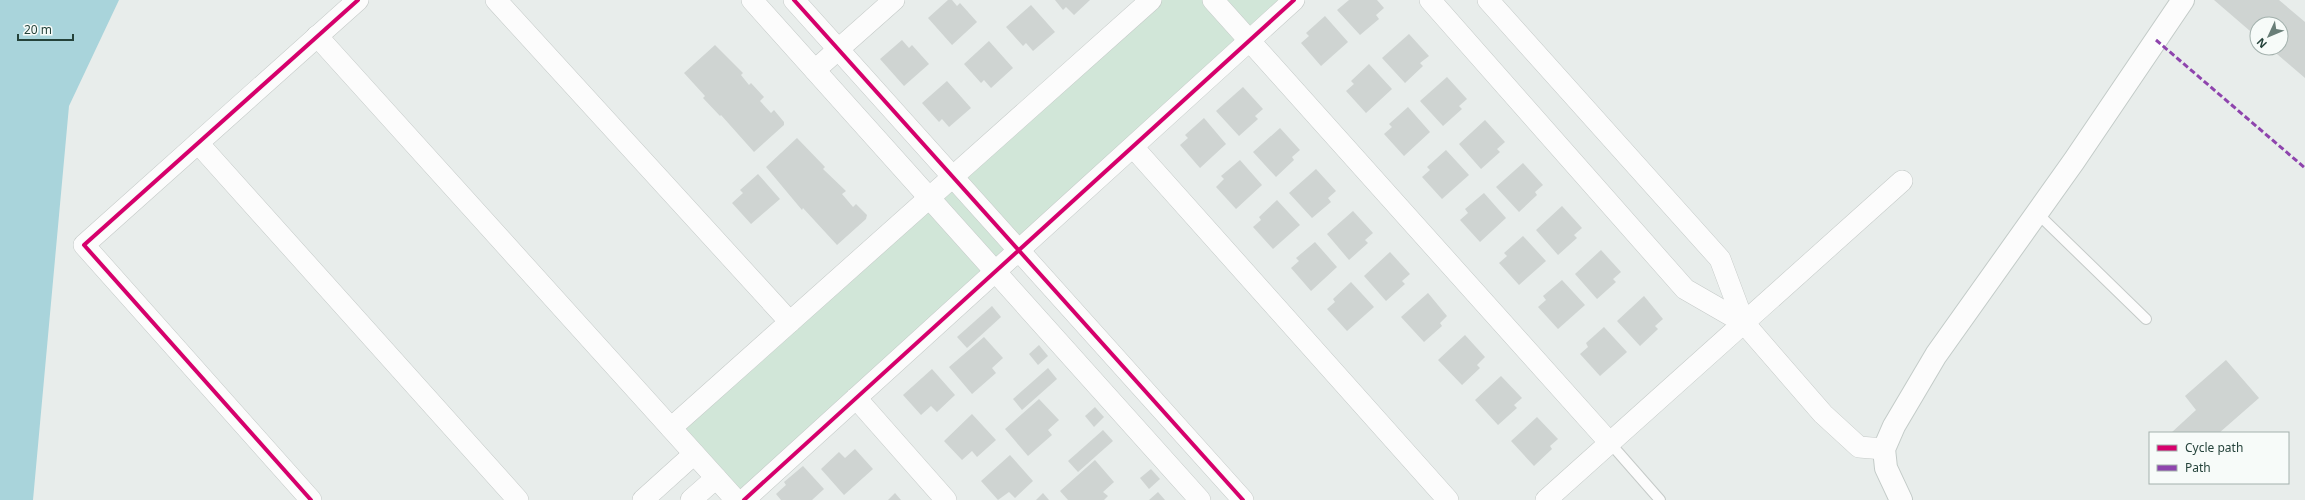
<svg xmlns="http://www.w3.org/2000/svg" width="2305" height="500" font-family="'Noto Sans',sans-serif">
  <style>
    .green { fill: #d1e6d8 }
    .water { fill: #a9d4db }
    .building { fill: #cfd4d2 }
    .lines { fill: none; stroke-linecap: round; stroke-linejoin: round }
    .lane-casing { stroke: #c5cac8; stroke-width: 12 }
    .street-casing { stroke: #c5cac8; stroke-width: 22 }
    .secondary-casing { stroke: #c3cbc8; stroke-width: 24 }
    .lane { stroke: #fcfcfc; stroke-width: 10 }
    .street { stroke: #fcfcfc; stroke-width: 21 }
    .secondary { stroke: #fcfcfc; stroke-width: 22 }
    .quiet { stroke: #8e44ad; stroke-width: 3; stroke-dasharray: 6 3; stroke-linecap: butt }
    .cycleway-casing { stroke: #f7fbf9; stroke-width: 6 }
    .cycleway { stroke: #d6006c; stroke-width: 4 }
  </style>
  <rect width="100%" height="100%" fill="#e8edeb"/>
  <path class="green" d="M 1151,0 L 1294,0 L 744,500 L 671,428 Z"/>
  <path class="water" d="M 0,0 L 119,0 L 69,106 L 33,500 L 0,500 Z"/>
  <g class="building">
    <path d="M 948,0 L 952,0 L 957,6 L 960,3 L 977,22 L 952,45 L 928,18 Z"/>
    <path d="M 1055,0 L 1090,0 L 1074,15 L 1066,7 L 1063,10 Z"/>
    <path d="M 1349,0 L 1377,0 L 1384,8 L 1376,15 L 1379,19 L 1360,35 L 1337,10 Z"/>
    <path d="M 2214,0 L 2279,0 L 2305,22 L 2305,78 L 2270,48 L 2281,48 L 2281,24 L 2257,24 L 2257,37 Z"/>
    <path d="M 1031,5 L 1055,32 L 1033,51 L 1026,43 L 1023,46 L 1006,27 Z"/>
    <path d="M 1325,16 L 1348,42 L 1321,66 L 1301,43 L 1309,36 L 1306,33 Z"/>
    <path d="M 1409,34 L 1429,56 L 1420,63 L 1423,66 L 1405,83 L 1382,58 Z"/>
    <path d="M 902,40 L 909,48 L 912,45 L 929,64 L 904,86 L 880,59 Z"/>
    <path d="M 989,41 L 1013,68 L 991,88 L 984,80 L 981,83 L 964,64 Z"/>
    <path d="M 715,45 L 743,73 L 741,75 L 749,85 L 751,83 L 764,97 L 760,101 L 771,113 L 774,110 L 784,122 L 784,125 L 754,152 L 721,115 L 720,116 L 703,98 L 705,96 L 684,73 Z"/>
    <path d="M 1369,64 L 1392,89 L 1366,113 L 1346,91 L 1354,84 L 1351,81 Z"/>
    <path d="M 1447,77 L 1467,99 L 1459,106 L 1462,109 L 1443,126 L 1420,101 Z"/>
    <path d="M 947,81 L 971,108 L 949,127 L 942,119 L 939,122 L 922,103 Z"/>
    <path d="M 1243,87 L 1263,109 L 1255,116 L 1258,119 L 1239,136 L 1216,111 Z"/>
    <path d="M 1408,107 L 1430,132 L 1404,156 L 1384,134 L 1392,127 L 1389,124 Z"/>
    <path d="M 1204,118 L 1226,144 L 1200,168 L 1180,145 L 1188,138 L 1185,135 Z"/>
    <path d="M 1485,120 L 1505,142 L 1497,149 L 1500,152 L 1481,169 L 1459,144 Z"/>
    <path d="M 1280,128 L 1300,150 L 1292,157 L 1294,160 L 1276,177 L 1253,152 Z"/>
    <path d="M 797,138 L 825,167 L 823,169 L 846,191 L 842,194 L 853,207 L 856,204 L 867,215 L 866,219 L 837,245 L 803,208 L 802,210 L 766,167 Z"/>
    <path d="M 1446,150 L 1469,175 L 1442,199 L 1422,177 L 1430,170 L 1427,167 Z"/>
    <path d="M 1240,160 L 1262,185 L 1236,209 L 1216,187 L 1224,179 L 1221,176 Z"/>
    <path d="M 1523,163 L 1543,185 L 1535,192 L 1537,195 L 1519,212 L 1496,187 Z"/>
    <path d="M 1316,169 L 1336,191 L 1328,198 L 1331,202 L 1312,218 L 1289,193 Z"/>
    <path d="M 758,174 L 780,199 L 751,224 L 732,203 L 743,193 L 740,190 Z"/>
    <path d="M 1484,193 L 1506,218 L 1480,242 L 1460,220 L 1468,213 L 1465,209 Z"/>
    <path d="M 1277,200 L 1300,225 L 1273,249 L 1253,227 L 1261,220 L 1259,217 Z"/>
    <path d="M 1562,206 L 1582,228 L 1574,235 L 1577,238 L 1558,255 L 1536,230 Z"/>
    <path d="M 1353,211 L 1373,233 L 1365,240 L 1368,243 L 1349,260 L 1327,234 Z"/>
    <path d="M 1523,236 L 1546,261 L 1519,285 L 1499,263 L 1507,256 L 1504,253 Z"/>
    <path d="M 1315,242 L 1337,267 L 1311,291 L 1291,268 L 1299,261 L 1296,258 Z"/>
    <path d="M 1601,250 L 1621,272 L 1613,279 L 1616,282 L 1597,299 L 1575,274 Z"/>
    <path d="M 1390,252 L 1410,274 L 1402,281 L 1405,284 L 1386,301 L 1364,276 Z"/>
    <path d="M 1562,280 L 1585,305 L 1558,329 L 1538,307 L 1546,300 L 1543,296 Z"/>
    <path d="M 1351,282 L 1374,307 L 1347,331 L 1327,309 L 1335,302 L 1333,299 Z"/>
    <path d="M 1428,293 L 1447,316 L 1440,323 L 1442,326 L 1424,342 L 1401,317 Z"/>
    <path d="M 1644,296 L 1663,319 L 1655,326 L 1658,329 L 1640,346 L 1617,321 Z"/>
    <path d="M 992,306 L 1001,317 L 967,348 L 957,337 Z"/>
    <path d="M 1604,327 L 1627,352 L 1600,376 L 1580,354 L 1588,347 L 1586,343 Z"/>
    <path d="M 1465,335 L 1485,357 L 1477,365 L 1480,368 L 1462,385 L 1438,360 Z"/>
    <path d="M 984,337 L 1003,358 L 992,368 L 996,373 L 972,394 L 949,367 Z"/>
    <path d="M 1039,345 L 1048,356 L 1038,365 L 1029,354 Z"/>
    <path d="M 2226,360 L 2259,398 L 2219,433 L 2171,433 L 2196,410 L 2185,396 Z"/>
    <path d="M 1048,368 L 1057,379 L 1022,410 L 1013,399 Z"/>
    <path d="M 932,369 L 955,395 L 937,412 L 931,406 L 921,415 L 903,395 Z"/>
    <path d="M 1501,376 L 1522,398 L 1514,405 L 1517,408 L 1498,425 L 1475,400 Z"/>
    <path d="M 1039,399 L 1059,420 L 1048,430 L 1052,435 L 1028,456 L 1005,429 Z"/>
    <path d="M 1095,407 L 1104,417 L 1094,427 L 1085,416 Z"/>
    <path d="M 972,414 L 996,440 L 977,457 L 972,451 L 962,460 L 944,441 Z"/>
    <path d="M 1537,417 L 1558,439 L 1550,446 L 1552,449 L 1534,466 L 1511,441 Z"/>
    <path d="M 1103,430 L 1113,441 L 1078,472 L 1068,461 Z"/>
    <path d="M 855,449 L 873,469 L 844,495 L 821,469 L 839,452 L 845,458 Z"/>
    <path d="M 1010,455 L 1033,481 L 1015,498 L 1009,492 L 998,500 L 981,481 Z"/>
    <path d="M 1095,460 L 1114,482 L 1103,492 L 1108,496 L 1104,500 L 1068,500 L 1060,491 Z"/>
    <path d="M 803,466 L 824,489 L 812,500 L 781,500 L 776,494 L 786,485 L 784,482 Z"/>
    <path d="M 1151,469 L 1160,479 L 1149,489 L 1140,478 Z"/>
    <path d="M 1158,492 L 1165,500 L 1149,500 Z"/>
    <path d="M 895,493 L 901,500 L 888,500 Z"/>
    <path d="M 1043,493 L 1049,500 L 1036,500 Z"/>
  </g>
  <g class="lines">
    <defs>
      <g id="lane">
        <path d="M 2036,212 L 2146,319"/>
        <path d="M 1610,443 L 1660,500"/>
      </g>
      <g id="street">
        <path d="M 496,0 L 790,322"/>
        <path d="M 752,0 L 1200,500"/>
        <path d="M 794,0 L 1243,500"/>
        <path d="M 1213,0 L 1610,443"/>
        <path d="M 1430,0 L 1685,289 L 1744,323 L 1823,414 L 1859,447 L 1884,449"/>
        <path d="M 1488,0 L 1720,259 L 1744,323"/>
        <path d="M 317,36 L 736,500"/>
        <path d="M 815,70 L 894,0"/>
        <path d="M 198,143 L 518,500"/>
        <path d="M 1133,147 L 1448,500"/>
        <path d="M 856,398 L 946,500"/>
        <path d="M 671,428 L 1151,0"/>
        <path d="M 311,500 L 84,245 L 358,0"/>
        <path d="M 643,500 L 694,454"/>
        <path d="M 691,500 L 716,478"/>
        <path d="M 744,500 L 1294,0"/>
        <path d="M 1546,500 L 1902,181"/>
      </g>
      <path id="secondary" d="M 1901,500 L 1886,468 L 1884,449 L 1894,426 L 1936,355 L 2074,161 L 2183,0"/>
    </defs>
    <use href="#lane" class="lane-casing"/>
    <use href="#street" class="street-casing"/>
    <use href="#secondary" class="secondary-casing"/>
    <use href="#lane" class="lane"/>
    <use href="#street" class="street"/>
    <use href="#secondary" class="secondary"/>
    <path class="quiet" d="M 2156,40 L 2305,168"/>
    <defs>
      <g id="cycleway">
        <path d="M 794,0 L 1243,500"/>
        <path d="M 311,500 L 84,245 L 358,0"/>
        <path d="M 744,500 L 1294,0"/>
      </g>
    </defs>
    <use href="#cycleway" class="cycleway-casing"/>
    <use href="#cycleway" class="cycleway"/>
  </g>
  <rect x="2149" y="432" width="140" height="52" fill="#f7fbf9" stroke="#a3b1ad"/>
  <rect x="2157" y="445" width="20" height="6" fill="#d6006c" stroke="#a3b1ad"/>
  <text x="2185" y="452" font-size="12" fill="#24423a">Cycle path</text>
  <rect x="2157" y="465" width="20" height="6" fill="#8e44ad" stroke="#a3b1ad"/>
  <text x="2185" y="472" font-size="12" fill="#24423a">Path</text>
  <g transform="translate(2269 36) rotate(226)"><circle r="19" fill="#f7fbf9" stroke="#a3b1ad"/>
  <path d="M0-3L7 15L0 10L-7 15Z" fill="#697e78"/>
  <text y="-6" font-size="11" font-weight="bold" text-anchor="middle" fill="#24423a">N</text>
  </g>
  <path d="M18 34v6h55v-6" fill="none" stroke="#24423a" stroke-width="2"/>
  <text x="24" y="34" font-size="12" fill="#24423a" stroke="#f7fbf9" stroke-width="3" paint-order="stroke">20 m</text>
</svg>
